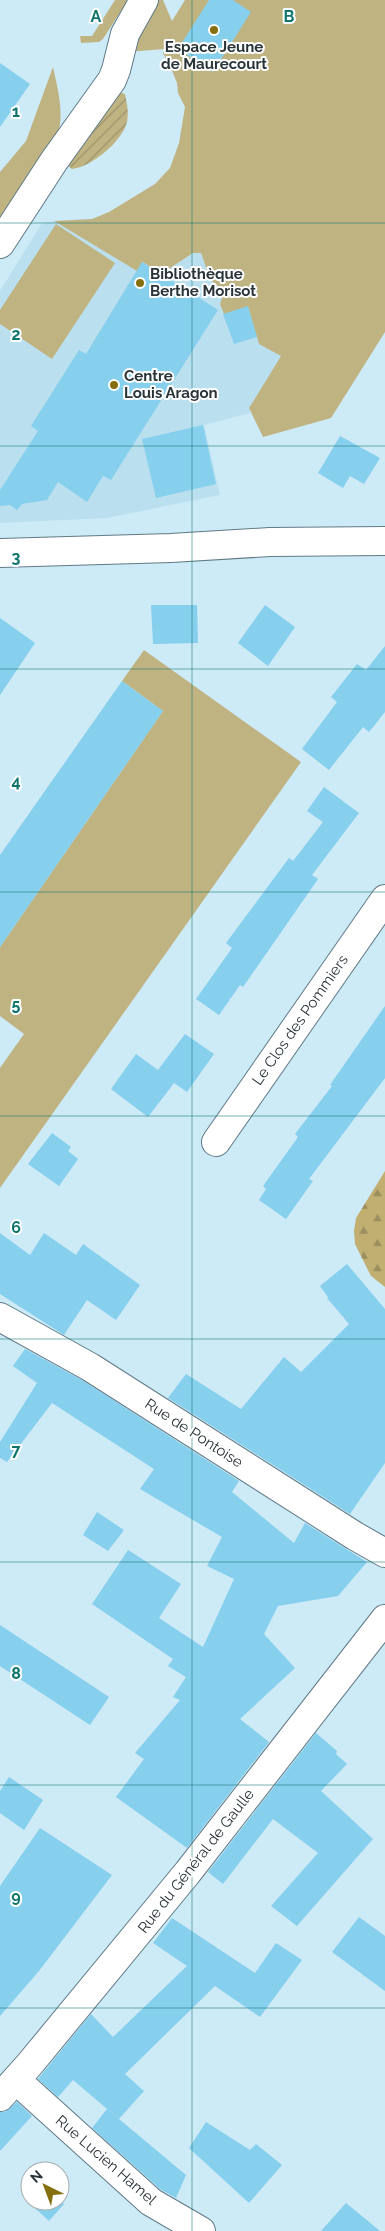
<svg xmlns="http://www.w3.org/2000/svg" width="385" height="2231" font-family="Raleway,sans-serif">
  <style>
    .built { fill: #bae0ef }
    .grass { fill: #c0b382 }
    .forest { fill: url(#forest-firs) }
    .garden { fill: url(#garden-furrows) }
    .building { fill: #86cfed }
    .lines { fill: none; stroke-linecap: round; stroke-linejoin: round }
    .minor-casing { stroke: #607a86; stroke-width: 30 }
    .major-casing { stroke: #607a86; stroke-width: 30 }
    .minor { stroke: #fff; stroke-width: 28 }
    .major { stroke: #fff; stroke-width: 28 }
    .grid { fill: none; stroke: #0f766e; stroke-width: 1; stroke-opacity: 0.55 }
    .poi-dot { fill: #846e0d; stroke: #fff; stroke-width: 2 }
    .labels { text-anchor: middle; dominant-baseline: central; stroke-width: 4; stroke-linejoin: round; paint-order: stroke }
    .poi-label { font-size: 15px; font-weight: bold; fill: #293439; stroke: #fff; text-anchor: start }
    .street-label { font-size: 15px; fill: #293439; stroke: #fff }
    .grid-label { font-size: 16px; text-anchor: middle; font-weight: bold; fill: #0f766e; stroke: #fff; stroke-width: 4; stroke-linejoin: round; paint-order: stroke }
  </style>
  <defs>
    <pattern id="forest-firs" width="22" height="20" patternUnits="userSpaceOnUse" patternTransform="scale(1.25)"><rect width="22" height="20" fill="#c0af71"/><path d="M5 1l3.5 6h-7zM16 11l3.5 6h-7z" fill="#9c8f5e"/></pattern>
    <pattern id="garden-furrows" width="10" height="10" patternUnits="userSpaceOnUse" patternTransform="scale(1.25)"><rect width="10" height="10" fill="#c0b382"/><path d="M-1 1l2-2M0 10L10 0M9 11l2-2" fill="none" stroke="#9c926b"/></pattern>
  </defs>
  <rect width="100%" height="100%" fill="#cdeaf7"/>
  <path class="built" d="M 54,221 L 137,271 L 143,262 L 161,274 L 193,253 L 201,252 L 207,270 L 206,276 L 224,291 L 220,304 L 248,306 L 281,356 L 249,408 L 250,413 L 204,425 L 220,495 L 107,518 L 0,523 L 0,291 L 42,223 Z"/>
  <g class="grass">
    <path d="M 115,0 L 128,0 L 103,39 L 99,42 L 81,43 L 80,36 L 92,36 Z"/>
    <path d="M 152,0 L 163,0 L 172,21 L 185,0 L 385,0 L 385,332 L 331,418 L 263,437 L 249,408 L 281,356 L 259,344 L 248,307 L 224,314 L 220,304 L 224,291 L 206,276 L 207,270 L 201,253 L 193,253 L 161,274 L 143,262 L 137,271 L 54,221 L 92,219 L 109,212 L 155,184 L 170,168 L 179,143 L 185,107 L 178,93 L 177,83 L 171,68 L 163,53 L 165,49 L 126,52 Z"/>
    <path d="M 53,67 C 58,90 65,115 57,137 L 8,205 L 0,232 L 0,172 L 26,141 Z"/>
    <path d="M 56,224 L 115,263 L 52,359 L 0,324 L 0,310 Z"/>
    <path d="M 144,650 L 301,762 L 0,1188 L 0,1068 L 24,1034 L 0,1016 L 0,947 L 163,711 L 122,681 Z"/>
  </g>
  <path class="forest" d="M 385,1171 L 385,1287 L 371,1276 L 355,1244 L 354,1231 L 356,1218 Z"/>
  <path class="garden" d="M 119,92 L 125,94 C 127,104 129,112 127,122 C 122,142 91,167 72,169 L 66,164 Z"/>
  <g class="building">
    <path d="M 209,0 L 233,0 L 251,12 L 213,72 L 178,49 Z"/>
    <path d="M 0,63 L 30,84 L 0,127 Z"/>
    <path d="M 142,262 L 218,310 L 111,480 L 103,476 L 87,502 L 58,482 L 47,500 L 22,504 L 17,510 L 10,505 L 0,506 L 0,490 L 38,431 L 31,426 L 79,350 L 86,354 Z"/>
    <path d="M 248,306 L 257,337 L 234,344 L 223,314 Z"/>
    <path d="M 203,425 L 216,484 L 156,498 L 142,439 Z"/>
    <path d="M 340,436 L 380,458 L 364,484 L 350,476 L 343,488 L 318,473 Z"/>
    <path d="M 151,605 L 197,605 L 198,643 L 153,644 Z"/>
    <path d="M 265,605 L 295,627 L 268,666 L 238,643 Z"/>
    <path d="M 0,618 L 35,643 L 0,695 Z"/>
    <path d="M 385,646 L 385,712 L 369,732 L 363,727 L 329,770 L 302,749 L 337,702 L 331,697 L 357,664 L 366,670 Z"/>
    <path d="M 122,681 L 163,711 L 0,947 L 0,855 Z"/>
    <path d="M 324,787 L 359,813 L 312,875 L 318,879 L 243,987 L 240,985 L 219,1015 L 196,999 L 232,948 L 226,943 L 289,858 L 293,861 L 323,822 L 307,811 Z"/>
    <path d="M 385,1006 L 385,1078 L 309,1179 L 313,1181 L 286,1219 L 259,1200 L 266,1189 L 263,1186 L 298,1137 L 295,1134 L 332,1086 L 330,1085 Z"/>
    <path d="M 185,1034 L 214,1054 L 187,1092 L 174,1083 L 148,1117 L 111,1089 L 136,1054 L 158,1070 Z"/>
    <path d="M 52,1133 L 71,1147 L 68,1151 L 78,1159 L 59,1186 L 28,1164 Z"/>
    <path d="M 0,1233 L 30,1255 L 44,1233 L 76,1255 L 83,1244 L 140,1285 L 116,1320 L 87,1300 L 64,1335 L 0,1294 Z"/>
    <path d="M 347,1264 L 385,1309 L 385,1463 L 350,1514 L 168,1398 L 186,1374 L 241,1409 L 284,1357 L 301,1372 L 349,1324 L 327,1298 L 328,1297 L 320,1286 Z"/>
    <path d="M 25,1349 L 82,1380 L 239,1481 L 232,1492 L 294,1543 L 305,1523 L 367,1562 L 338,1596 L 278,1606 L 264,1634 L 295,1668 L 240,1719 L 269,1742 L 187,1848 L 116,1797 L 144,1759 L 135,1753 L 180,1700 L 173,1697 L 186,1677 L 168,1666 L 173,1659 L 92,1604 L 128,1550 L 181,1584 L 159,1618 L 203,1647 L 234,1579 L 207,1566 L 222,1537 L 140,1489 L 154,1469 L 52,1403 L 7,1462 L 0,1458 L 0,1442 L 37,1383 L 13,1366 Z"/>
    <path d="M 97,1512 L 124,1530 L 108,1551 L 83,1535 Z"/>
    <path d="M 0,1625 L 109,1697 L 90,1725 L 0,1666 Z"/>
    <path d="M 316,1733 L 337,1751 L 336,1754 L 347,1764 L 321,1791 L 373,1839 L 297,1926 L 271,1906 L 318,1853 L 273,1819 L 223,1884 L 208,1872 Z"/>
    <path d="M 9,1777 L 43,1800 L 24,1830 L 0,1813 L 0,1791 Z"/>
    <path d="M 40,1828 L 112,1875 L 39,1971 L 0,2016 L 0,1886 Z"/>
    <path d="M 359,1917 L 385,1936 L 385,1991 L 332,1952 Z"/>
    <path d="M 172,1918 L 255,1973 L 276,1943 L 302,1960 L 260,2017 L 215,1986 L 125,2074 L 144,2091 L 119,2119 L 73,2080 L 58,2097 L 38,2079 L 91,2014 L 113,2037 L 187,1966 L 153,1943 Z"/>
    <path d="M 17,2102 L 32,2116 L 0,2151 L 0,2112 L 5,2112 Z"/>
    <path d="M 107,2109 L 186,2175 L 176,2198 L 160,2189 L 92,2128 Z"/>
    <path d="M 206,2122 L 250,2150 L 256,2144 L 282,2165 L 249,2203 L 189,2148 Z"/>
    <path d="M 30,2194 L 30,2201 L 60,2200 L 64,2204 L 49,2221 L 25,2199 Z"/>
    <path d="M 346,2203 L 380,2231 L 321,2231 Z"/>
  </g>
  <g class="lines">
    <defs>
      <g id="minor">
        <path d="M 0,244 L 54,161 L 112,80 L 116,70 L 125,34 L 144,0"/>
        <path d="M 216,1142 L 385,899"/>
        <path d="M 0,1317 L 90,1367 L 355,1536 L 385,1553"/>
        <path d="M 16,2080 L 151,2202 L 201,2231"/>
        <path d="M 0,2097 L 29,2065 L 188,1872 L 385,1619"/>
      </g>
      <path id="major" d="M 0,553 L 171,548 L 270,542 L 385,541"/>
    </defs>
    <use href="#minor" class="minor-casing"/>
    <use href="#major" class="major-casing"/>
    <use href="#minor" class="minor"/>
    <use href="#major" class="major"/>
  </g>
  <path class="grid" d="M 192,0 L 192,2231M 0,223 L 385,223M 0,446 L 385,446M 0,669 L 385,669M 0,892 L 385,892M 0,1116 L 385,1116M 0,1339 L 385,1339M 0,1562 L 385,1562M 0,1785 L 385,1785M 0,2008 L 385,2008"/>
  <g class="poi-dot">
    <circle cx="214" cy="30" r="5"/>
    <circle cx="140" cy="283" r="5"/>
    <circle cx="114" cy="385" r="5"/>
  </g>
  <g class="labels">
    <g class="poi-label">
      <text x="214" y="47" text-anchor="middle">Espace Jeune<tspan x="214" dy="17">de Maurecourt</tspan></text>
      <text x="150" y="274">Bibliothèque<tspan x="150" dy="17">Berthe Morisot</tspan></text>
      <text x="124" y="376">Centre<tspan x="124" dy="17">Louis Aragon</tspan></text>
    </g>
    <g class="street-label">
      <text transform="translate(300 1020) rotate(-55)">Le Clos des Pommiers</text>
      <text transform="translate(194 1433) rotate(33)">Rue de Pontoise</text>
      <text transform="translate(196 1861) rotate(-52)">Rue du Général de Gaulle</text>
      <text transform="translate(106 2160) rotate(41)">Rue Lucien Hamel</text>
    </g>
  </g>
  <g class="grid-label">
    <text x="96" y="22">A</text>
    <text x="289" y="22">B</text>
    <text x="16" y="117">1</text>
    <text x="16" y="340">2</text>
    <text x="16" y="563">3</text>
    <text x="16" y="787">4</text>
    <text x="16" y="1010">5</text>
    <text x="16" y="1233">6</text>
    <text x="16" y="1456">7</text>
    <text x="16" y="1679">8</text>
    <text x="16" y="1902">9</text>
  </g>
  <g transform="translate(45 2186) rotate(318)"><circle r="24" fill="#ffffff" stroke="#a9aeb0"/>
  <path d="M0-4L9 19L0 12L-9 19Z" fill="#846e0d"/>
  <text y="-8" font-size="14" font-weight="bold" text-anchor="middle" fill="#293439">N</text>
  </g>
</svg>
